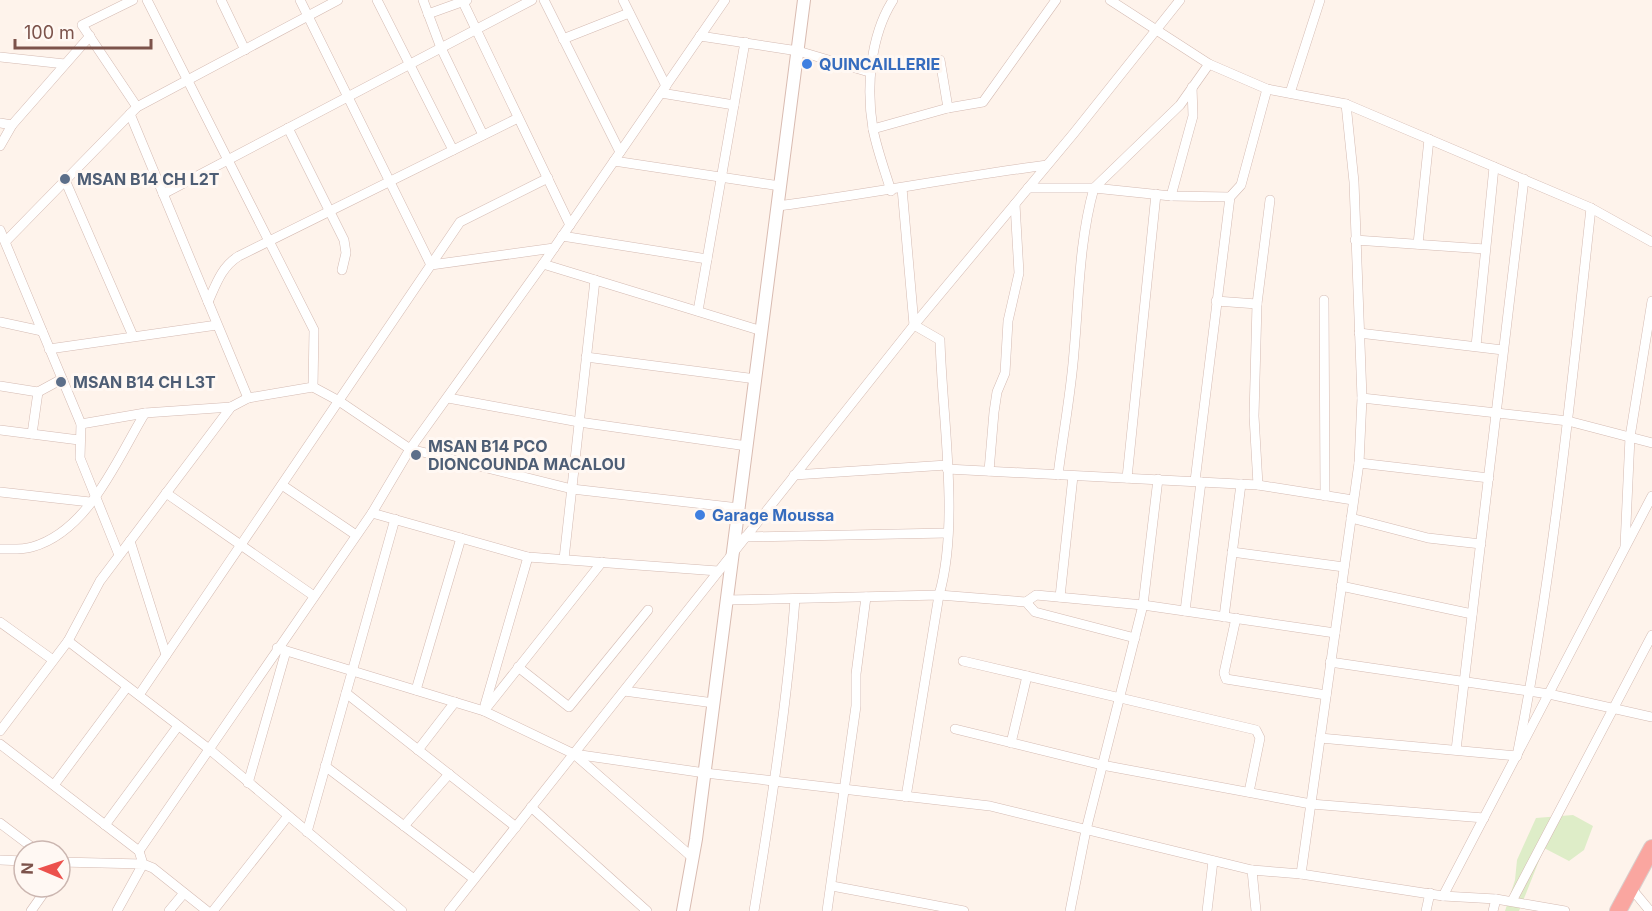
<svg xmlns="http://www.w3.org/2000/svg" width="1652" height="911" font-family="Inter,sans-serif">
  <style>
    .green { fill: #deedc8 }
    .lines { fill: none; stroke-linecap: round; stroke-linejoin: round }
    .street-casing { stroke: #d4bab2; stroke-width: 10 }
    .secondary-casing { stroke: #d9bbb1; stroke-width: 14 }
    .highway-casing { stroke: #dacfcd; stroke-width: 18 }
    .street { stroke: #fff; stroke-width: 9 }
    .secondary { stroke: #fff; stroke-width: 12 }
    .highway { stroke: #faa6a0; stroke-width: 16 }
    .shop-dot { fill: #3f7fe0; stroke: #fff8f3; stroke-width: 2 }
    .service-dot { fill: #5c6f8a; stroke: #fff8f3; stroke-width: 2 }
    .labels { text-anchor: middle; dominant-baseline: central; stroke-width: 6; stroke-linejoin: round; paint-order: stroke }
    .shop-label { font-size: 16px; font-weight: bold; fill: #366cbe; stroke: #fff8f3; text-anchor: start }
    .service-label { font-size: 16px; font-weight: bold; fill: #4e5e75; stroke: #fff8f3; text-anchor: start }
  </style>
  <rect width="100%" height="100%" fill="#fef3eb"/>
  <path class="green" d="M 1573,815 L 1593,826 L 1584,850 L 1569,861 L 1544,848 L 1519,911 L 1505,911 L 1515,880 L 1517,860 L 1536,818 Z"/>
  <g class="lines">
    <defs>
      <g id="street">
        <path d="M 133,0 L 82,25 L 137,107"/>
        <path d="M 221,0 L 245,50"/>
        <path d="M 300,0 L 431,265 L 554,248"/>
        <path d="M 377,0 L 453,150"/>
        <path d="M 423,0 L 441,48 L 483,135"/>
        <path d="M 462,0 L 570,225"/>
        <path d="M 544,0 L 620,152"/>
        <path d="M 623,0 L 666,86"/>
        <path d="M 1110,0 L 1209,64 L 1267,89 L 1346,104 L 1591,208 L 1652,242"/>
        <path d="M 428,14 L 467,0"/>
        <path d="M 700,36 L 798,51 L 869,72"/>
        <path d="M 563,39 L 629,13"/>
        <path d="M 0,57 L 65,64"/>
        <path d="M 940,60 L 948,108"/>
        <path d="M 661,93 L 734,105"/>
        <path d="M 1290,93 L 1320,0"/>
        <path d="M 130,114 L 248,398"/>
        <path d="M 0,123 L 12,125"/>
        <path d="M 288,128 L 344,240 L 346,253 L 342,270"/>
        <path d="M 873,129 L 948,108 L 983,102 L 1056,0"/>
        <path d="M 0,146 L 12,125 L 90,36"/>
        <path d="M 614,161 L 780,186"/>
        <path d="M 65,180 L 133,336"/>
        <path d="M 902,188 L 914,325 L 940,340 C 942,417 960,523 939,595 L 906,797"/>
        <path d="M 1028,188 L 1094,188 L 1171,196 L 1230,197"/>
        <path d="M 891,191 C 885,171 877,150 873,129 C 866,88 870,36 893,0"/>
        <path d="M 163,194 L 532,0"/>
        <path d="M 1171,196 L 1193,116 L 1192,87"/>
        <path d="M 778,206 C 868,194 957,177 1047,165"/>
        <path d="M 0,230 L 81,424 L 80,458 L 119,555"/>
        <path d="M 562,236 L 707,259"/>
        <path d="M 1355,240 L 1485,249"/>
        <path d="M 6,241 L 137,107 L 338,0"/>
        <path d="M 1418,244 L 1429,139"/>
        <path d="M 543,264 L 762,331"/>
        <path d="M 1324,300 L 1325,496"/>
        <path d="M 1216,301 L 1257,304"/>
        <path d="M 208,302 C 216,284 222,266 239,256 L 518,118"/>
        <path d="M 698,311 L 745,42"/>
        <path d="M 0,322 L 42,331"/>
        <path d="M 1359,333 L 1503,350"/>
        <path d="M 1476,346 L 1494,167"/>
        <path d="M 49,349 L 217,325"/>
        <path d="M 586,357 L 756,379"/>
        <path d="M 0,386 L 38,392 L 62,379"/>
        <path d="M 313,387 L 339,401 L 410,449 L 572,489 L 739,508"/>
        <path d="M 448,398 L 579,422 L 747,446"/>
        <path d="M 1362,398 L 1568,421 L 1652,443"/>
        <path d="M 81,424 L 145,413 L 231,407"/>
        <path d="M 0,430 L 79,440"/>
        <path d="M 32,434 L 38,392"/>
        <path d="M 1359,463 L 1489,478"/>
        <path d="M 947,469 L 1258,485 L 1353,500"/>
        <path d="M 989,471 L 994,412 L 997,392 L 1005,373 L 1008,321 L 1019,273 L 1015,204"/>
        <path d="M 794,475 L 947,465"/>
        <path d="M 1058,475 C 1063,434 1071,393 1074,352 C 1079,297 1079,241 1094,188 L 1180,105 L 1209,64"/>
        <path d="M 1127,478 L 1156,194"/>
        <path d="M 1195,481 L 1230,197 L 1241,185 L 1267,89"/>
        <path d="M 282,485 L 356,535"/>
        <path d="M 1258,485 L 1254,416 L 1257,304 L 1270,200"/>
        <path d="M 0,492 L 90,502"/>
        <path d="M 166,493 L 314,596"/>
        <path d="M 372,513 L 528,557 L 718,571"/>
        <path d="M 1351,518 L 1428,538 L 1481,544"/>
        <path d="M 745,537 L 947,533"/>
        <path d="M 130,541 L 166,655"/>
        <path d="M 1625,546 L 1630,437 L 1652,301"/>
        <path d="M 0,549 C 10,549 22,550 32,547 C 89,531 117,459 145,413"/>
        <path d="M 1232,552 L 1344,567"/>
        <path d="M 564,559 L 595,280"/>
        <path d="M 1341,586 L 1472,614"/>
        <path d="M 1060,597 L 1073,476"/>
        <path d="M 727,600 L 939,595 L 1026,602 L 1035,612 L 1135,638"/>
        <path d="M 1026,602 L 1036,595 L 1143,605 L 1335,633"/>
        <path d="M 1185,611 L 1201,482"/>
        <path d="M 1224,617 L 1241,484"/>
        <path d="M 1236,618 L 1224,673 L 1226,679 L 1326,695"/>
        <path d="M 0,622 L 53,660"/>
        <path d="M 68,641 L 209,749 L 402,911"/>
        <path d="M 277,648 L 484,711 L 574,754 L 693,858"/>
        <path d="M 963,661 L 1256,730 L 1260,738 L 1249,792"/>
        <path d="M 1330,662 L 1549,694 L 1652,717"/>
        <path d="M 518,667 L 569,707 L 648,610"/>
        <path d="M 416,690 L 461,538"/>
        <path d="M 624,691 L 714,703"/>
        <path d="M 346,693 L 516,827"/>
        <path d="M 139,695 L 460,222 L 548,178"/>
        <path d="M 485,705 L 528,557"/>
        <path d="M 484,711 L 602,562"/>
        <path d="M 955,729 L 1102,765 L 1311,804 L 1484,818"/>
        <path d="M 0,731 L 68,641 L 100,581 L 231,407 L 248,398 L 313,387 L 314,330 L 147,0"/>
        <path d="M 1320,738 L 1517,756 C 1553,576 1571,391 1591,208"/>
        <path d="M 1011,743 L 1027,676"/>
        <path d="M 0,744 L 139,851 L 143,864 L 153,868 L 207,911"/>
        <path d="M 418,750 L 455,702"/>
        <path d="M 1456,750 L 1524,179"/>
        <path d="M 574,754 L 705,773 L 990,806 L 1252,870 L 1301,874 L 1443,896 L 1496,899 L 1565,911"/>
        <path d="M 325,766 L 474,879"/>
        <path d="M 248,783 L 286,651"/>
        <path d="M 54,785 L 127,687"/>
        <path d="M 531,807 L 647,911"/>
        <path d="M 0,823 L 37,851"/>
        <path d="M 105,825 L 178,726"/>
        <path d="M 404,826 L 449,774"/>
        <path d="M 307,832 L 395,519"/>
        <path d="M 139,851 L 372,513 L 410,449 L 543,264 L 725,0"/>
        <path d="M 0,860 L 24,861"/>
        <path d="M 60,862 L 143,864 L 117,911"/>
        <path d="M 1252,870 L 1256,911"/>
        <path d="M 1301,874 L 1359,463 L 1362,398 L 1354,182 L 1346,104"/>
        <path d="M 832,886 L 964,911"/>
        <path d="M 1631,888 L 1650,911"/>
        <path d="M 1443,896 L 1652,496"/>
        <path d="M 1512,901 L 1652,635"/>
        <path d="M 31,911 L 48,887"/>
        <path d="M 169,911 L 184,893"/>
        <path d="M 213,911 L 288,816"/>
        <path d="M 449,911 L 914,325 L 1074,133 L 1180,0"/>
        <path d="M 754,911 C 771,807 787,704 795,599"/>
        <path d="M 827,911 L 856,706 L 856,674 L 866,597"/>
        <path d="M 1070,911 L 1086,830 L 1143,605 L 1158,479"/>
        <path d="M 1207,911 L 1213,861"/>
        <path d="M 1426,911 L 1430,893"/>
        <path d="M 1493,911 L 1496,899"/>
      </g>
      <path id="secondary" d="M 683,911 L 696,839 L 804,0"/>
      <path id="highway" d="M 1618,911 L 1652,848"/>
    </defs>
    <use href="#street" class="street-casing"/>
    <use href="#secondary" class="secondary-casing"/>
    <use href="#highway" class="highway-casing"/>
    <use href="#street" class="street"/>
    <use href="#secondary" class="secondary"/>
    <use href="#highway" class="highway"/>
  </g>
  <g class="shop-dot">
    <circle cx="807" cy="64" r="6"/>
    <circle cx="700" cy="515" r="6"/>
  </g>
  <g class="service-dot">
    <circle cx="65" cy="179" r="6"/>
    <circle cx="61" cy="382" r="6"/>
    <circle cx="416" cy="455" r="6"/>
  </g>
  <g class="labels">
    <g class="shop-label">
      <text x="819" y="64">QUINCAILLERIE</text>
      <text x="712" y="515">Garage Moussa</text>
    </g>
    <g class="service-label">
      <text x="77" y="179">MSAN B14 CH L2T</text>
      <text x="73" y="382">MSAN B14 CH L3T</text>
      <text x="428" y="446">MSAN B14 PCO<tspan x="428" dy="18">DIONCOUNDA MACALOU</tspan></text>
    </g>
  </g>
  <g transform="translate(42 869) rotate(272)"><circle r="28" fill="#fff8f3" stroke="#cbb6b0" stroke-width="1.5"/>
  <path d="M0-4.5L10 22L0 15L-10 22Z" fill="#ec514c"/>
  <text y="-9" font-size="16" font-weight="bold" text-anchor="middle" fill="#7c534b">N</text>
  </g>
  <path d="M15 39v9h136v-9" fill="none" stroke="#7c534b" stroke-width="3"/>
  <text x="24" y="39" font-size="18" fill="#7c534b" stroke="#fff8f3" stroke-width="4.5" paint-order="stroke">100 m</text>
</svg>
